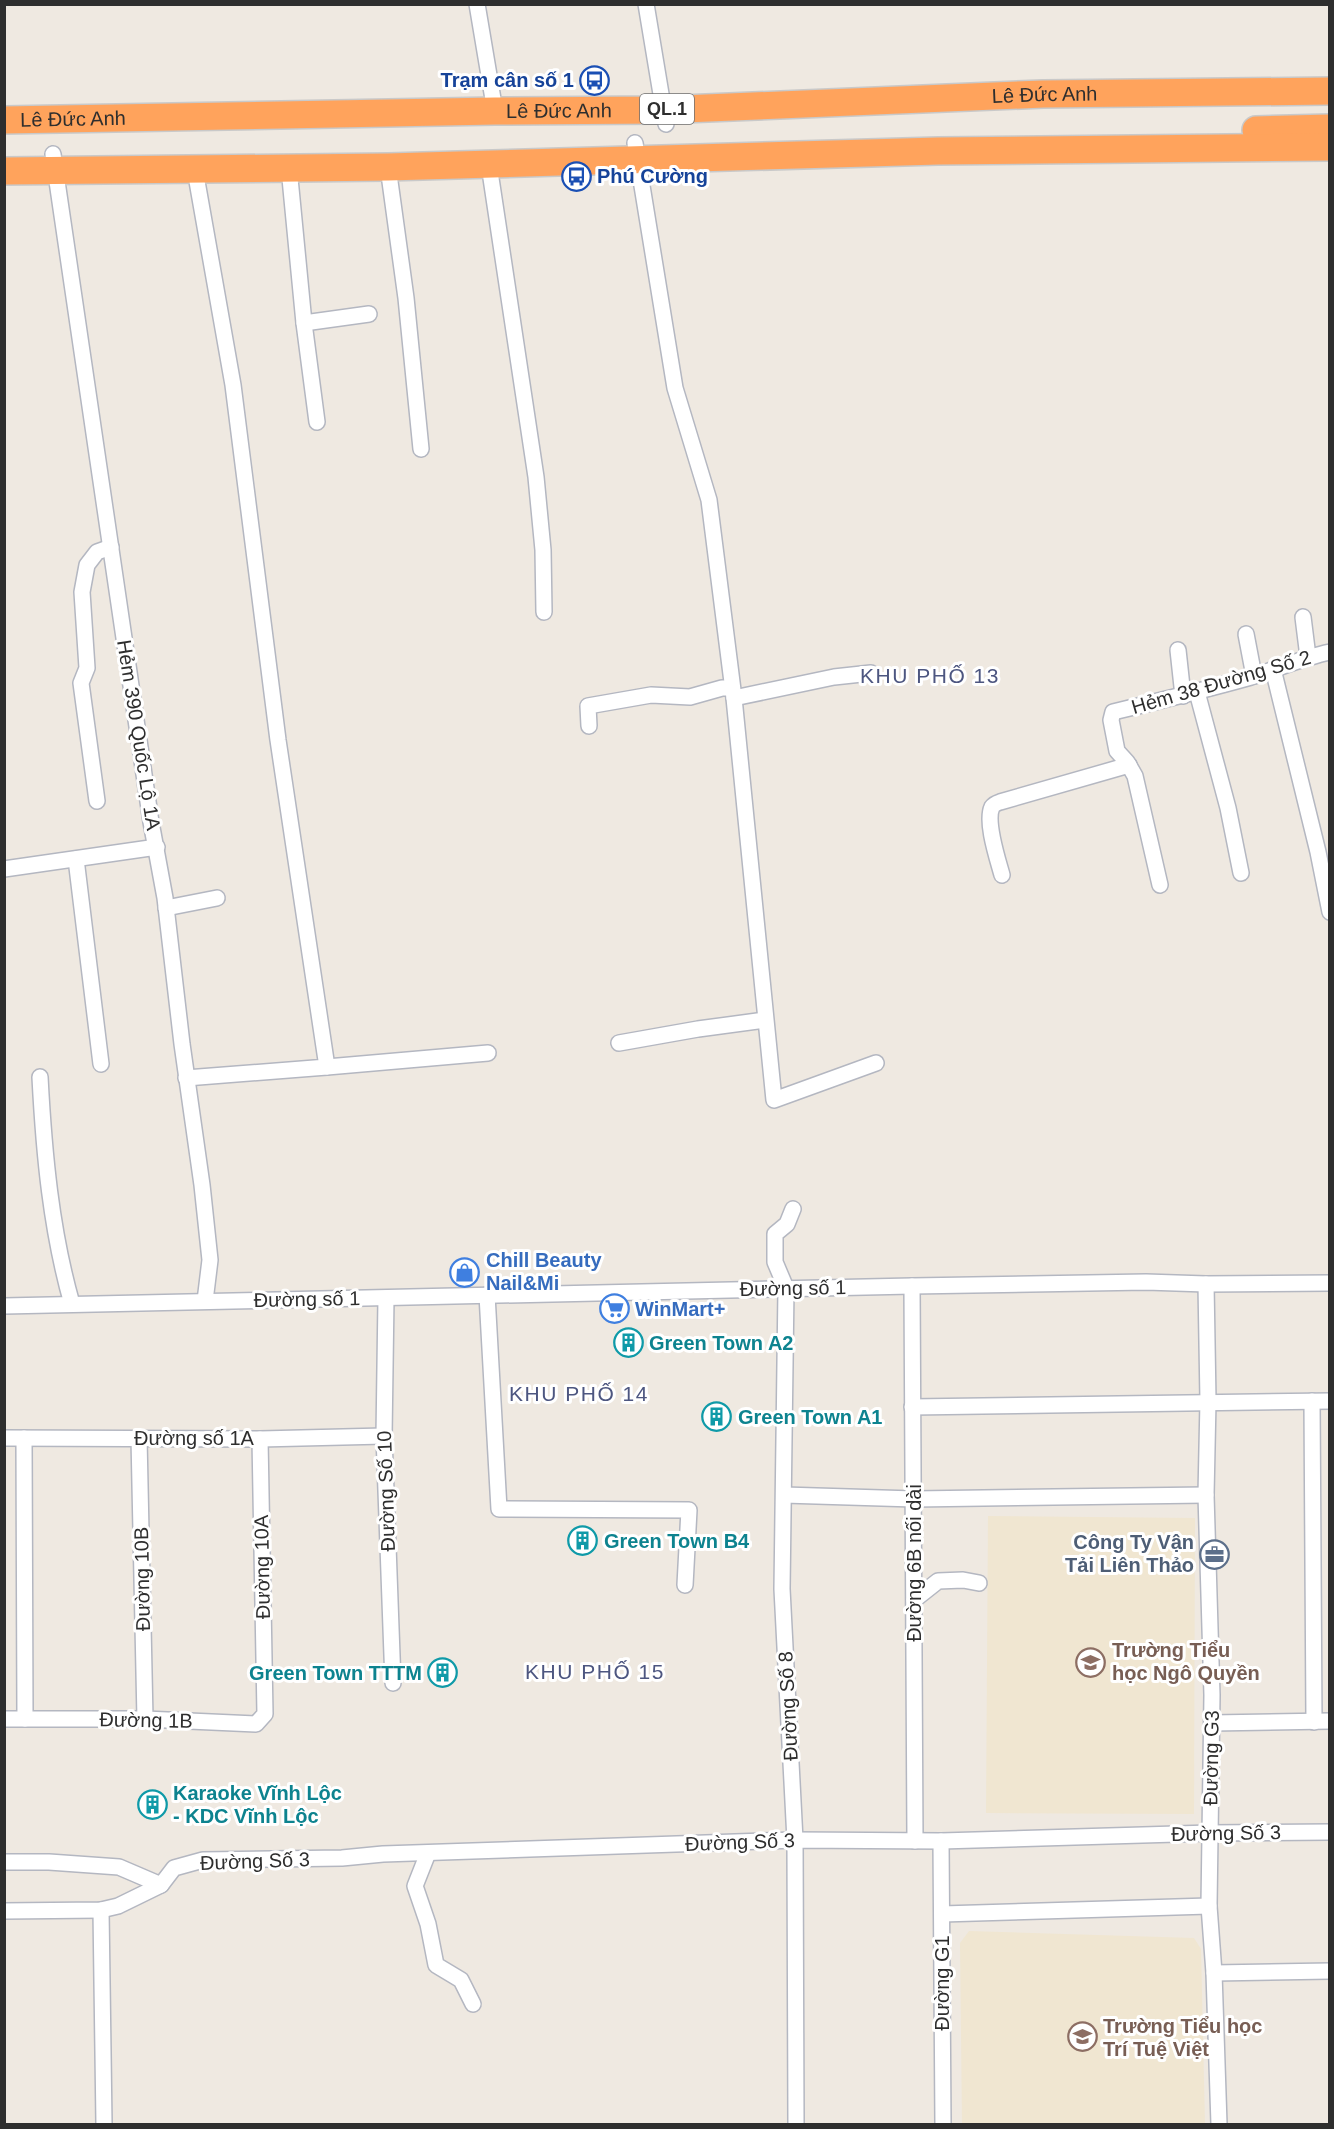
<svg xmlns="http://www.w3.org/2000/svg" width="1334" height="2129" font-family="Helvetica,sans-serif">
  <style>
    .education { fill: #f0e6d1 }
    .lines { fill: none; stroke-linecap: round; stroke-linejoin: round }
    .street-casing { stroke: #b4b7c1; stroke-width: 18 }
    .highway-casing { stroke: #c9c9c9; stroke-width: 30 }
    .street { stroke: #fff; stroke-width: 15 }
    .highway { stroke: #ffa35c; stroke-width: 27 }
    .labels { text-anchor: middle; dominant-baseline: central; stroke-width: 6; stroke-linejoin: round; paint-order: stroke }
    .shield { fill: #fff; stroke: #6d6d6d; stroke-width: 1.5 }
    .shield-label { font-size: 18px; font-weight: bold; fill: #2e2e2e }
    .transit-label { font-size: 20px; font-weight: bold; fill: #164399; stroke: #fff; text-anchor: end }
    .street-label { font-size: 20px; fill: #2e2e2e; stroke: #fff }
    .shop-label { font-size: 20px; font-weight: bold; fill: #366cbe; stroke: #fff; text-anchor: start }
    .culture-label { font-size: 20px; font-weight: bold; fill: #0d838f; stroke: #fff; text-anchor: start }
    .service-label { font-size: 20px; font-weight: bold; fill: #4e5e75; stroke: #fff; text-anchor: end }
    .education-label { font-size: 20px; font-weight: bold; fill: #785e54; stroke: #fff; text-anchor: start }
    .neighbourhood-label { font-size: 21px; letter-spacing: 1.5px; fill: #4d5680; stroke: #fff }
  </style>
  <rect width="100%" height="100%" fill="#efe9e1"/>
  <g class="education">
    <path d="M 988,1516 L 1195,1518 L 1194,1814 L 986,1813 Z"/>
    <path d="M 969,1931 L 1194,1938 L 1201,1949 L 1205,2124 L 962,2124 L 960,1943 Z"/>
  </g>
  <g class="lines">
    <defs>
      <g id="street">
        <path d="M 477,4 L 495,111"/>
        <path d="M 646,4 L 666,124"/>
        <path d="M 635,143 L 675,388 L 709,500 L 734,698 L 774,1100 L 876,1063"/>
        <path d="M 53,154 L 151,822 L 165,898 L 182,1044 L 202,1185 L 210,1260 L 205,1301"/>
        <path d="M 489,165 L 536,477 L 543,550 L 544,612"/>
        <path d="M 388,167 L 406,298 L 421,449"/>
        <path d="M 289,168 L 304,323 L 317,422"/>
        <path d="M 304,323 L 369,314"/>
        <path d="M 1303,617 L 1308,657"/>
        <path d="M 1246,634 L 1254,676"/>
        <path d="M 1178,650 L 1183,696"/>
        <path d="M 1273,669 L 1318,852 L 1330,912"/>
        <path d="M 1197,692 L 1228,808 L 1241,873"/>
        <path d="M 734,698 L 834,677 L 871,673"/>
        <path d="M 589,726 L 588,706 L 651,695 L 690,697 L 722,688 L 732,688"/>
        <path d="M 97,801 L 81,683 L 87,668 L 82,592 L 87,565 L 97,552 L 111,547"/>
        <path d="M 76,859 L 101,1064"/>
        <path d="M 4,869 L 157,847"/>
        <path d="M 1002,875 C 998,860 985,822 992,807 C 994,804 997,803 1000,802 L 1129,765"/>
        <path d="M 1160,885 L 1135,776 L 1127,762 L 1117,751 L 1111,720 L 1113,712 C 1159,701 1205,690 1251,677 C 1277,669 1302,658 1330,652"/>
        <path d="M 166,908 L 217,898"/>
        <path d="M 619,1043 L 698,1029 L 765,1020"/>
        <path d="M 327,1067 L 488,1053"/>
        <path d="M 40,1077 C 44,1154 51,1230 72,1304"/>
        <path d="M 186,1078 L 327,1067 L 278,740 L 233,385 L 195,170"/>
        <path d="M 793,1209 L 787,1224 L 775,1234 L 775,1262 L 786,1288 L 782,1589 L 795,1840 L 796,2124"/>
        <path d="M 1206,1284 L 1208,1401 L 1206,1495 L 1212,1695 L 1209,1906 L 1214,1973 L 1219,2124"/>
        <path d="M 912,1286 L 915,1841"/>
        <path d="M 487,1295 L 499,1509 L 689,1510 L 685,1585"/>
        <path d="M 386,1298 L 384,1436 L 393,1683"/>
        <path d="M 4,1306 L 912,1286 L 1146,1282 L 1206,1284 L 1330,1283"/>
        <path d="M 1312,1401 L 1314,1722"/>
        <path d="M 912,1407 L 1330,1401"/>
        <path d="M 4,1438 L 260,1439 L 384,1436"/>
        <path d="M 24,1438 L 25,1719"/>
        <path d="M 139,1438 L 145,1719"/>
        <path d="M 784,1495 L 914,1499 L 1206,1495"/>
        <path d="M 914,1600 L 938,1581 L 963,1580 L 979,1583"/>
        <path d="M 4,1719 L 145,1719 L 256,1724 L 265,1714 L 260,1439"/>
        <path d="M 1212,1723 L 1330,1721"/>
        <path d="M 941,1841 L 943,2124"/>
        <path d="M 428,1853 L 415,1886 L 428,1924 L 436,1965 L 461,1980 L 473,2004"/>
        <path d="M 4,1862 L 49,1862 L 119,1867 L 161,1885"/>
        <path d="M 101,1910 L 104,2124"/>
        <path d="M 4,1911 L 101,1910 L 118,1906 L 161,1885 L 174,1868 L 203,1860 L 342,1858 L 383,1854 L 795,1840 L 941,1841 L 1210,1833 L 1330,1832"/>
        <path d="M 942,1914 L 1209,1906"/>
        <path d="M 1214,1973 L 1330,1971"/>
      </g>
      <g id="highway">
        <path id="s1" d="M 4,120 L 495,111 L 659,110 L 1043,94 L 1330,91"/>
        <path d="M 1256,130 L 1330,128"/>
        <path d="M 4,171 L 388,167 L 938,151 L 1330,147"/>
      </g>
    </defs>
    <use href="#street" class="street-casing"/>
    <use href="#highway" class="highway-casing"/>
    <use href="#street" class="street"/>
    <use href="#highway" class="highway"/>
  </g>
  <defs>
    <symbol id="bus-ring" viewBox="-11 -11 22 22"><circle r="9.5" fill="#fff" stroke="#1a4fb4" stroke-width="1.5"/><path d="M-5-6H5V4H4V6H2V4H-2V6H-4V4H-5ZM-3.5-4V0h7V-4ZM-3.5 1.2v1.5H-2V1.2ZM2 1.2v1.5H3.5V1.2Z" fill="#1a4fb4"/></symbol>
    <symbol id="shop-ring" viewBox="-11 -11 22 22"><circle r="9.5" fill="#fff" stroke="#3f7fe0" stroke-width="1.5"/><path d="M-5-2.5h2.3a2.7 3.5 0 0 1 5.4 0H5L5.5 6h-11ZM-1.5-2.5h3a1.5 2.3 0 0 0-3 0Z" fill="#3f7fe0"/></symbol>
    <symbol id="supermarket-ring" viewBox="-11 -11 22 22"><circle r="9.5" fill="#fff" stroke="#3f7fe0" stroke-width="1.5"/><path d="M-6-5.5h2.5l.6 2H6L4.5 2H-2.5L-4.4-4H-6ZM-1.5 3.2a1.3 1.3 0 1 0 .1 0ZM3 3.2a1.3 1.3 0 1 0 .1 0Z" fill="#3f7fe0"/></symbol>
    <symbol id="building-ring" viewBox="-11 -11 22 22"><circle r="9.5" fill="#fff" stroke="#0f9aa8" stroke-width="1.5"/><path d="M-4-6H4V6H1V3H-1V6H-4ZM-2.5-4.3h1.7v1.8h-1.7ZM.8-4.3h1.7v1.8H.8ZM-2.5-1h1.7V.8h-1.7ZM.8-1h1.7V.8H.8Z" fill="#0f9aa8"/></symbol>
    <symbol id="office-ring" viewBox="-11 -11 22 22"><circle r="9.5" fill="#fff" stroke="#5c6f8a" stroke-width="1.5"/><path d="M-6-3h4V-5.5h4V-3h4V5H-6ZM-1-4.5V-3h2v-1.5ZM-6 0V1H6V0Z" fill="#5c6f8a"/></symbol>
    <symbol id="school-ring" viewBox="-11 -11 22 22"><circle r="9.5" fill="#fff" stroke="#8d6e63" stroke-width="1.5"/><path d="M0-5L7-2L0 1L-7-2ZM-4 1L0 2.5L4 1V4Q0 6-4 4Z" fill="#8d6e63"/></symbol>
  </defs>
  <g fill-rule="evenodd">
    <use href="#bus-ring" x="578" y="64" width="33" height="33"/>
    <use href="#bus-ring" x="560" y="160" width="33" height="33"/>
    <use href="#shop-ring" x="448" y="1256" width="33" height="33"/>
    <use href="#supermarket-ring" x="598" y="1292" width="33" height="33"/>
    <use href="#building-ring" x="612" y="1326" width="33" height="33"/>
    <use href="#building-ring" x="700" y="1400" width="33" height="33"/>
    <use href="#building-ring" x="566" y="1524" width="33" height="33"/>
    <use href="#office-ring" x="1198" y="1538" width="33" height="33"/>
    <use href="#school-ring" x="1074" y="1646" width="33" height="33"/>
    <use href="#building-ring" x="426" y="1656" width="33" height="33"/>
    <use href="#building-ring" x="136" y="1788" width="33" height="33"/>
    <use href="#school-ring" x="1066" y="2020" width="33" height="33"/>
  </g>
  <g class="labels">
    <rect class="shield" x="640" y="94" width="54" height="30" rx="4.5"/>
    <g class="shield-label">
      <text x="667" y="109">QL.1</text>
    </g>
    <g class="transit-label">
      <text x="574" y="80">Trạm cân số 1</text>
      <text x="597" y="176" text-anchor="start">Phú Cường</text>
    </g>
    <g class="street-label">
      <text stroke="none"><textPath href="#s1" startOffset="1041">Lê Đức Anh</textPath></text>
      <text stroke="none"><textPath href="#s1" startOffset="555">Lê Đức Anh</textPath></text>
      <text stroke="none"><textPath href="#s1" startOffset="69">Lê Đức Anh</textPath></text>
      <text transform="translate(1221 682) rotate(-16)">Hẻm 38 Đường Số 2</text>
      <text transform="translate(139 735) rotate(81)">Hẻm 390 Quốc Lộ 1A</text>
      <text transform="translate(793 1288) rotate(-1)">Đường số 1</text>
      <text transform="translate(307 1299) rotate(-1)">Đường số 1</text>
      <text x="194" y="1438">Đường số 1A</text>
      <text transform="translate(386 1491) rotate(-92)">Đường Số 10</text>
      <text transform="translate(914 1563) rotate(-90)">Đường 6B nối dài</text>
      <text transform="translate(262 1567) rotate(-91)">Đường 10A</text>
      <text transform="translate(142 1579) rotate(-91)">Đường 10B</text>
      <text transform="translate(788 1706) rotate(-93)">Đường Số 8</text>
      <text transform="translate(146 1720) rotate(1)">Đường 1B</text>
      <text transform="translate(1211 1758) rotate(-89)">Đường G3</text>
      <text transform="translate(1226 1833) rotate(-1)">Đường Số 3</text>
      <text transform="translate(740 1842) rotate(-2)">Đường Số 3</text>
      <text transform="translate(255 1861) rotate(-2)">Đường Số 3</text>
      <text transform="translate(942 1983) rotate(-90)">Đường G1</text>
    </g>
    <g class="shop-label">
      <text x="486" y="1260">Chill Beauty<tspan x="486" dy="23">Nail&amp;Mi</tspan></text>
      <text x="635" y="1309">WinMart+</text>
    </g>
    <g class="culture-label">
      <text x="649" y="1343">Green Town A2</text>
      <text x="738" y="1417">Green Town A1</text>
      <text x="604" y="1541">Green Town B4</text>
      <text x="422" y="1673" text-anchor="end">Green Town TTTM</text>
      <text x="173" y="1793">Karaoke Vĩnh Lộc<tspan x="173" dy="23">- KDC Vĩnh Lộc</tspan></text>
    </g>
    <g class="service-label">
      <text x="1194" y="1542">Công Ty Vận<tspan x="1194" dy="23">Tải Liên Thảo</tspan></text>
    </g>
    <g class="education-label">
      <text x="1112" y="1650">Trường Tiểu<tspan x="1112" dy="23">học Ngô Quyền</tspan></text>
      <text x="1103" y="2026">Trường Tiểu học<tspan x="1103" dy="23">Trí Tuệ Việt</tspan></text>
    </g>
    <g class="neighbourhood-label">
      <text x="930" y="675">KHU PHỐ 13</text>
      <text x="579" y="1393">KHU PHỐ 14</text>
      <text x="595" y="1671">KHU PHỐ 15</text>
    </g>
  </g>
  <rect width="1334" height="2129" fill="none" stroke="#2e2e2e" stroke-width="12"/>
</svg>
